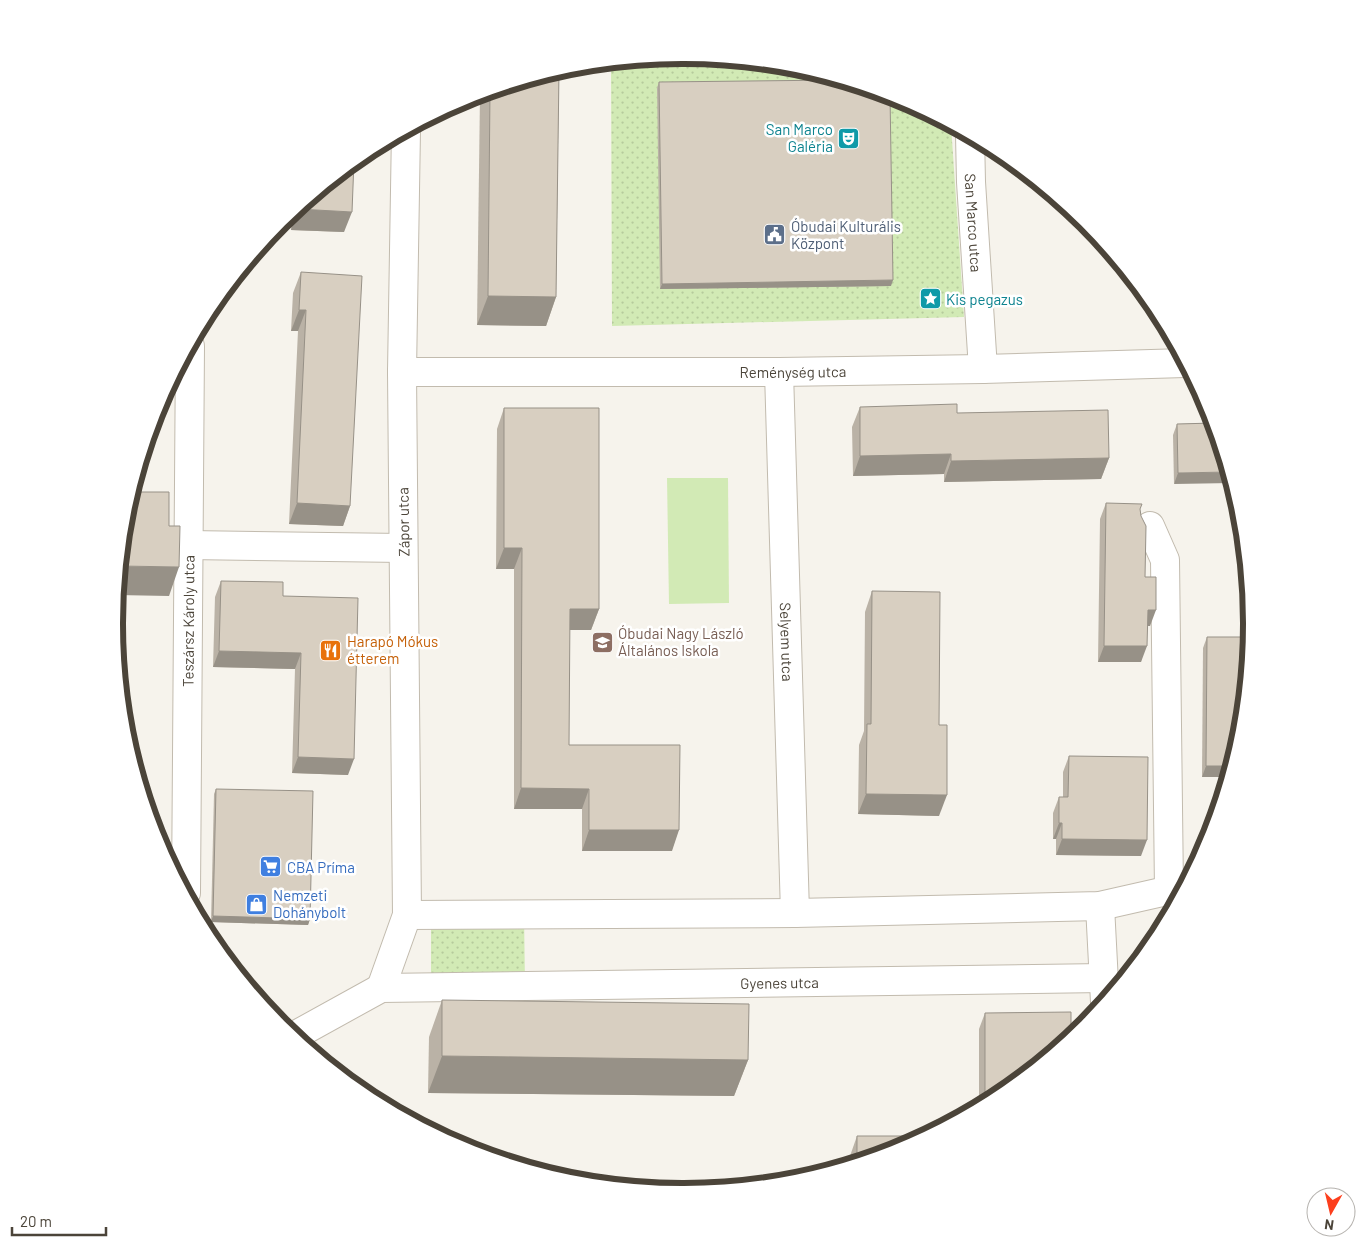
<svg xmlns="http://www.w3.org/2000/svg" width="1366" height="1247" font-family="Barlow,sans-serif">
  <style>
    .grass { fill: #d2eab5 }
    .park { fill: url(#park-dots) }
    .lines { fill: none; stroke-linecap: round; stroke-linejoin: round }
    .minor-casing { stroke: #c2bbae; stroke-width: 30 }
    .minor { stroke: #fff; stroke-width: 28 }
    .wall { fill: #bab2a6 }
    .shaded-wall { fill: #979187 }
    .building { fill: #d8cfc1; stroke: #979187 }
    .labels { text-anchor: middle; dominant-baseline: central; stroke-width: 5; stroke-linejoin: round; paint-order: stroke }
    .culture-label { font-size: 15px; fill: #0d838f; stroke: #fff; text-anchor: end }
    .street-label { font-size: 15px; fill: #4b4439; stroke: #fff }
    .service-label { font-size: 15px; fill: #4e5e75; stroke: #fff; text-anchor: start }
    .education-label { font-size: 15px; fill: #785e54; stroke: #fff; text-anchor: start }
    .food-label { font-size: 15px; fill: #c56008; stroke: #fff; text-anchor: start }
    .shop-label { font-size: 15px; fill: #366cbe; stroke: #fff; text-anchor: start }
    .rim { fill: none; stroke: #4b4439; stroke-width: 6 }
  </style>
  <defs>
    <pattern id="park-dots" width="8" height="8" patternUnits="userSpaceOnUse" patternTransform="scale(1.25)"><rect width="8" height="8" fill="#d2eab5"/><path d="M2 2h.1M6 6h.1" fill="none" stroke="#b6ca9c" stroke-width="1.8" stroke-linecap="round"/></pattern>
  </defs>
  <rect width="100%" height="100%" fill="#f6f3ec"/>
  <path class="grass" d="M 667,478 L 728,478 L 729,603 L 669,604 Z"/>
  <g class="park">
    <path d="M 683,55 L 794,66 L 901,98 L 951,125 L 964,317 L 612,326 L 611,62 Z"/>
    <path d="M 524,914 L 525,985 L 431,987 L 431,915 Z"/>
  </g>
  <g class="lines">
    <defs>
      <g id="minor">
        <path id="s1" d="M 970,135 L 971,182 L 983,369"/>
        <path id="s2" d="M 402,372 L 779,372 L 983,369 L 1185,363"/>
        <path id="s3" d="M 779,372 L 795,913"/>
        <path d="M 1150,526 L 1165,560 L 1169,890"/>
        <path d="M 188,545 L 403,548"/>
        <path id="s4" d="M 186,893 L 190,346"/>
        <path d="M 1100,906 L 1105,1002"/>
        <path d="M 407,915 L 795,913 L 1100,906 L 1184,887"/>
        <path d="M 381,988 L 407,915 L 402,372 L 406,130"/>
        <path id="s5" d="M 294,1036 L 381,988 L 1104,978"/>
      </g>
    </defs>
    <use href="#minor" class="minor-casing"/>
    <use href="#minor" class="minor"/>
  </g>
  <g class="wall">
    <path d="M 559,70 L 556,297 L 546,326 L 477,325 L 480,94 Z"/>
    <path d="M 659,82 L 891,286 L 660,289 L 657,88 Z"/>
    <path d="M 354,161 L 344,232 L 291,230 L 291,213 Z"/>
    <path d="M 301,272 L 350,506 L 343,526 L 289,524 L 298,331 L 291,331 L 293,293 Z"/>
    <path d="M 860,407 L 957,413 L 1109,458 L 1101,479 L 944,482 L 944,474 L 853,476 L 852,427 Z"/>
    <path d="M 504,408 L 599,609 L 591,630 L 569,630 L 569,745 L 672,851 L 582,851 L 582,809 L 514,809 L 514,569 L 496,569 L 497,429 Z"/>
    <path d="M 1214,423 L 1174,484 L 1173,435 L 1177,424 Z"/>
    <path d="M 1106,503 L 1140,509 L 1145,577 L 1150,626 L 1147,626 L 1141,662 L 1098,662 L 1100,519 Z"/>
    <path d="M 221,581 L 283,596 L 348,775 L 292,773 L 295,669 L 213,667 L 215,597 Z"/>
    <path d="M 872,591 L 939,816 L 858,814 L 859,745 L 864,731 L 865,612 Z"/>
    <path d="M 1207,637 L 1228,777 L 1202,777 L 1203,648 Z"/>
    <path d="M 1069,756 L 1141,856 L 1056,855 L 1056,839 L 1053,839 L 1053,813 L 1059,797 L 1063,797 L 1063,772 Z"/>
    <path d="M 216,789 L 310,919 L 308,925 L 211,922 L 214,794 Z"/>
    <path d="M 442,1000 L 748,1060 L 734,1096 L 428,1093 L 429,1037 Z"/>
    <path d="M 985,1013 L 999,1096 L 979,1107 L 979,1029 Z"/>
    <path d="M 857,1136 L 900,1149 L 849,1164 L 850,1156 Z"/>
  </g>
  <g class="shaded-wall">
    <path d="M 298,209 L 352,212 L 344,232 L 291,230 Z"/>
    <path d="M 893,280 L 891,286 L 660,289 L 662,284 Z"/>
    <path d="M 488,296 L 556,297 L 546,326 L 477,325 Z"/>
    <path d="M 299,310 L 306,310 L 298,331 L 291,331 Z"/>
    <path d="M 951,454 L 944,474 L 853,476 L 860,456 Z"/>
    <path d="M 1109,458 L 1101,479 L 944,482 L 951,461 Z"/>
    <path d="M 1228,472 L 1232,483 L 1174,484 L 1178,473 Z"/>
    <path d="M 297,503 L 350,506 L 343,526 L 289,524 Z"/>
    <path d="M 504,548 L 522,548 L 514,569 L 496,569 Z"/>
    <path d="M 120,566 L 179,567 L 169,596 L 117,595 Z"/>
    <path d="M 570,609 L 599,609 L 591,630 L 562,630 Z"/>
    <path d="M 1148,610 L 1156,610 L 1150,626 L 1142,626 Z"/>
    <path d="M 1104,646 L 1147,646 L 1141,662 L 1098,662 Z"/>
    <path d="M 219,651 L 301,653 L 295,669 L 213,667 Z"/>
    <path d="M 298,757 L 354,759 L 348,775 L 292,773 Z"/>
    <path d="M 1206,766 L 1231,766 L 1228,777 L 1202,777 Z"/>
    <path d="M 521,788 L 589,789 L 582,809 L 514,809 Z"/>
    <path d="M 866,794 L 947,795 L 939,816 L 858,814 Z"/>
    <path d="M 1059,823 L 1062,823 L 1056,839 L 1053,839 Z"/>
    <path d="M 589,830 L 679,830 L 672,851 L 582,851 Z"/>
    <path d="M 1062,839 L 1147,840 L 1141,856 L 1056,855 Z"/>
    <path d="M 213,916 L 310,919 L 308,925 L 211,922 Z"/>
    <path d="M 442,1056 L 748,1060 L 734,1096 L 428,1093 Z"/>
    <path d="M 985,1100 L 992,1100 L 984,1104 Z"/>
  </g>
  <g class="building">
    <path d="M 559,70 L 556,297 L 488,296 L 490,91 Z"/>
    <path d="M 839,80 L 890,95 L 893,280 L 662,284 L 659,82 Z"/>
    <path d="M 354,161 L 352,212 L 298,209 L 298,207 Z"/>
    <path d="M 301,272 L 362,276 L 350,506 L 297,503 L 306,310 L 299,310 Z"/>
    <path d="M 957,404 L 957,413 L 1108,410 L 1109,458 L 951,461 L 951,454 L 860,456 L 860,407 Z"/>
    <path d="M 504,408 L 599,408 L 599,609 L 570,609 L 569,745 L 680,745 L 679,830 L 589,830 L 589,789 L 521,788 L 522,548 L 504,548 Z"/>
    <path d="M 1214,423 L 1228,472 L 1178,473 L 1177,424 Z"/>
    <path d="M 132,492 L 169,492 L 169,526 L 180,526 L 179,567 L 120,566 L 125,512 Z"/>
    <path d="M 1106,503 L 1142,504 L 1140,509 L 1141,516 L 1146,526 L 1145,577 L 1156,577 L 1156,610 L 1148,610 L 1147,646 L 1104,646 Z"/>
    <path d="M 221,581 L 283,582 L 283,596 L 358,598 L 354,759 L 298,757 L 301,653 L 219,651 Z"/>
    <path d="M 872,591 L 940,592 L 939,725 L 947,725 L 947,795 L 866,794 L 867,724 L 871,724 Z"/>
    <path d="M 1207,637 L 1250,637 L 1241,735 L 1231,766 L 1206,766 Z"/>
    <path d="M 1069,756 L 1148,757 L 1147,840 L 1062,839 L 1062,823 L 1059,823 L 1059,797 L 1068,797 Z"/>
    <path d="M 216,789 L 313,791 L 310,919 L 213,916 Z"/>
    <path d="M 442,1000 L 749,1004 L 748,1060 L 442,1056 Z"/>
    <path d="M 1071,1012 L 1071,1037 L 999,1096 L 992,1100 L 985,1100 L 985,1013 Z"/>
    <path d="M 857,1136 L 924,1136 L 900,1149 L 857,1162 Z"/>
  </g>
  <defs>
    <symbol id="theatre-square" viewBox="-11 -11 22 22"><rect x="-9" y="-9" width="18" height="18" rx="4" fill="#0f9aa8" stroke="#fff"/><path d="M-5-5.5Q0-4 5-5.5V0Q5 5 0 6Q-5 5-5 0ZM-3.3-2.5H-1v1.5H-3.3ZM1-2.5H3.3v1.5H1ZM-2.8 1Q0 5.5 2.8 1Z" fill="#fff"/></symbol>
    <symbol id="civic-square" viewBox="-11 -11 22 22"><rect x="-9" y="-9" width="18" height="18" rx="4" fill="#5c6f8a" stroke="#fff"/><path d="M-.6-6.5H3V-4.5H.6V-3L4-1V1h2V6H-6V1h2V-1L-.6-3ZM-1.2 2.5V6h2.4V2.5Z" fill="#fff"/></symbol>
    <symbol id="sight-square" viewBox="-11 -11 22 22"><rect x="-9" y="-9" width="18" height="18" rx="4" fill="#0f9aa8" stroke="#fff"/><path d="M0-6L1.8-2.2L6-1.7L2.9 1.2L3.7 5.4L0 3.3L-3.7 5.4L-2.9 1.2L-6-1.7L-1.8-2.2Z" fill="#fff"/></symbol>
    <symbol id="school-square" viewBox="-11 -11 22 22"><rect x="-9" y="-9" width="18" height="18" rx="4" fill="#8d6e63" stroke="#fff"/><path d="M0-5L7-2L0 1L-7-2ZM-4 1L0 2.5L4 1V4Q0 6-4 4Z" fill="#fff"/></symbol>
    <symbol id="restaurant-square" viewBox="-11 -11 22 22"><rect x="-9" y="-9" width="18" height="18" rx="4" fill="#e8710a" stroke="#fff"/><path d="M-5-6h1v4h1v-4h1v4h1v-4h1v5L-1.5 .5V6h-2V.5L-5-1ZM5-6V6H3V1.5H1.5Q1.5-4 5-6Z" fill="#fff"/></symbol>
    <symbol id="supermarket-square" viewBox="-11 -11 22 22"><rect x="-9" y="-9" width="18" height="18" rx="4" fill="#3f7fe0" stroke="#fff"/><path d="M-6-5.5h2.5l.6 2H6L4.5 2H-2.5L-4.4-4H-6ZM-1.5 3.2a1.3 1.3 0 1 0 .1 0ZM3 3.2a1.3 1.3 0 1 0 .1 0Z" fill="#fff"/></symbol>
    <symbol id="shop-square" viewBox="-11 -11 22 22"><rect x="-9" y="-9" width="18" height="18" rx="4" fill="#3f7fe0" stroke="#fff"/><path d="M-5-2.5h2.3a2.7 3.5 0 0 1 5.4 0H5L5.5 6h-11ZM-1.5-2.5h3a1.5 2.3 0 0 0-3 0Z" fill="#fff"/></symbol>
  </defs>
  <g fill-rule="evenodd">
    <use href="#theatre-square" x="836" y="126" width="25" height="25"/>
    <use href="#civic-square" x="762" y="222" width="25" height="25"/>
    <use href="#sight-square" x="918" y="286" width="25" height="25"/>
    <use href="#school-square" x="590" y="630" width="25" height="25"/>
    <use href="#restaurant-square" x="318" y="638" width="25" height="25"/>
    <use href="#supermarket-square" x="258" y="854" width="25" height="25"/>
    <use href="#shop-square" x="244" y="892" width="25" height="25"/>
  </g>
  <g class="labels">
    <g class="culture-label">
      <text x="833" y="129">San Marco<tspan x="833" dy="17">Galéria</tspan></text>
      <text x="946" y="299" text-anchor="start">Kis pegazus</text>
    </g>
    <g class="street-label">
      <text stroke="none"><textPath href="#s1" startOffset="88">San Marco utca</textPath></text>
      <text stroke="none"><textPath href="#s2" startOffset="391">Reménység utca</textPath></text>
      <text transform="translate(403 522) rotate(-91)">Zápor utca</text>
      <text stroke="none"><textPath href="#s4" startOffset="272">Teszársz Károly utca</textPath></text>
      <text stroke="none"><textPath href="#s3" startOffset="270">Selyem utca</textPath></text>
      <text stroke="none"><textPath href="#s5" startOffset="498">Gyenes utca</textPath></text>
    </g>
    <g class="service-label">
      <text x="791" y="226">Óbudai Kulturális<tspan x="791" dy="17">Központ</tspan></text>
    </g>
    <g class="education-label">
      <text x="618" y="633">Óbudai Nagy László<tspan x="618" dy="17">Általános Iskola</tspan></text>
    </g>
    <g class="food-label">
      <text x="347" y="641">Harapó Mókus<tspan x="347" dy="17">étterem</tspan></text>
    </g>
    <g class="shop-label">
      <text x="287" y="867">CBA Príma</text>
      <text x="273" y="895">Nemzeti<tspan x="273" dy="17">Dohánybolt</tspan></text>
    </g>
  </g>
  <path d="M0 0H1366V1247H0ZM682 64H684A559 559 0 0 1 1243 623V624A559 559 0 0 1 684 1183H682A559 559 0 0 1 123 624V623A559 559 0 0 1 682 64Z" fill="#fff" fill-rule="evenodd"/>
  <path class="rim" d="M682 64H684A559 559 0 0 1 1243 623V624A559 559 0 0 1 684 1183H682A559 559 0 0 1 123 624V623A559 559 0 0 1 682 64Z"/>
  <g transform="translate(1331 1212) rotate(188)"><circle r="24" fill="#ffffff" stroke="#b7b4b0"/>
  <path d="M0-4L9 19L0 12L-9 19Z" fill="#fc3f1d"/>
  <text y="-8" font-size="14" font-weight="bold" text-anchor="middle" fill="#4b4439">N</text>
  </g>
  <path d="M12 1227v8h94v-8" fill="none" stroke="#4b4439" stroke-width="2.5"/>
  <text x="20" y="1227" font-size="15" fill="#4b4439" stroke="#ffffff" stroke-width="4" paint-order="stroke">20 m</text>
</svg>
